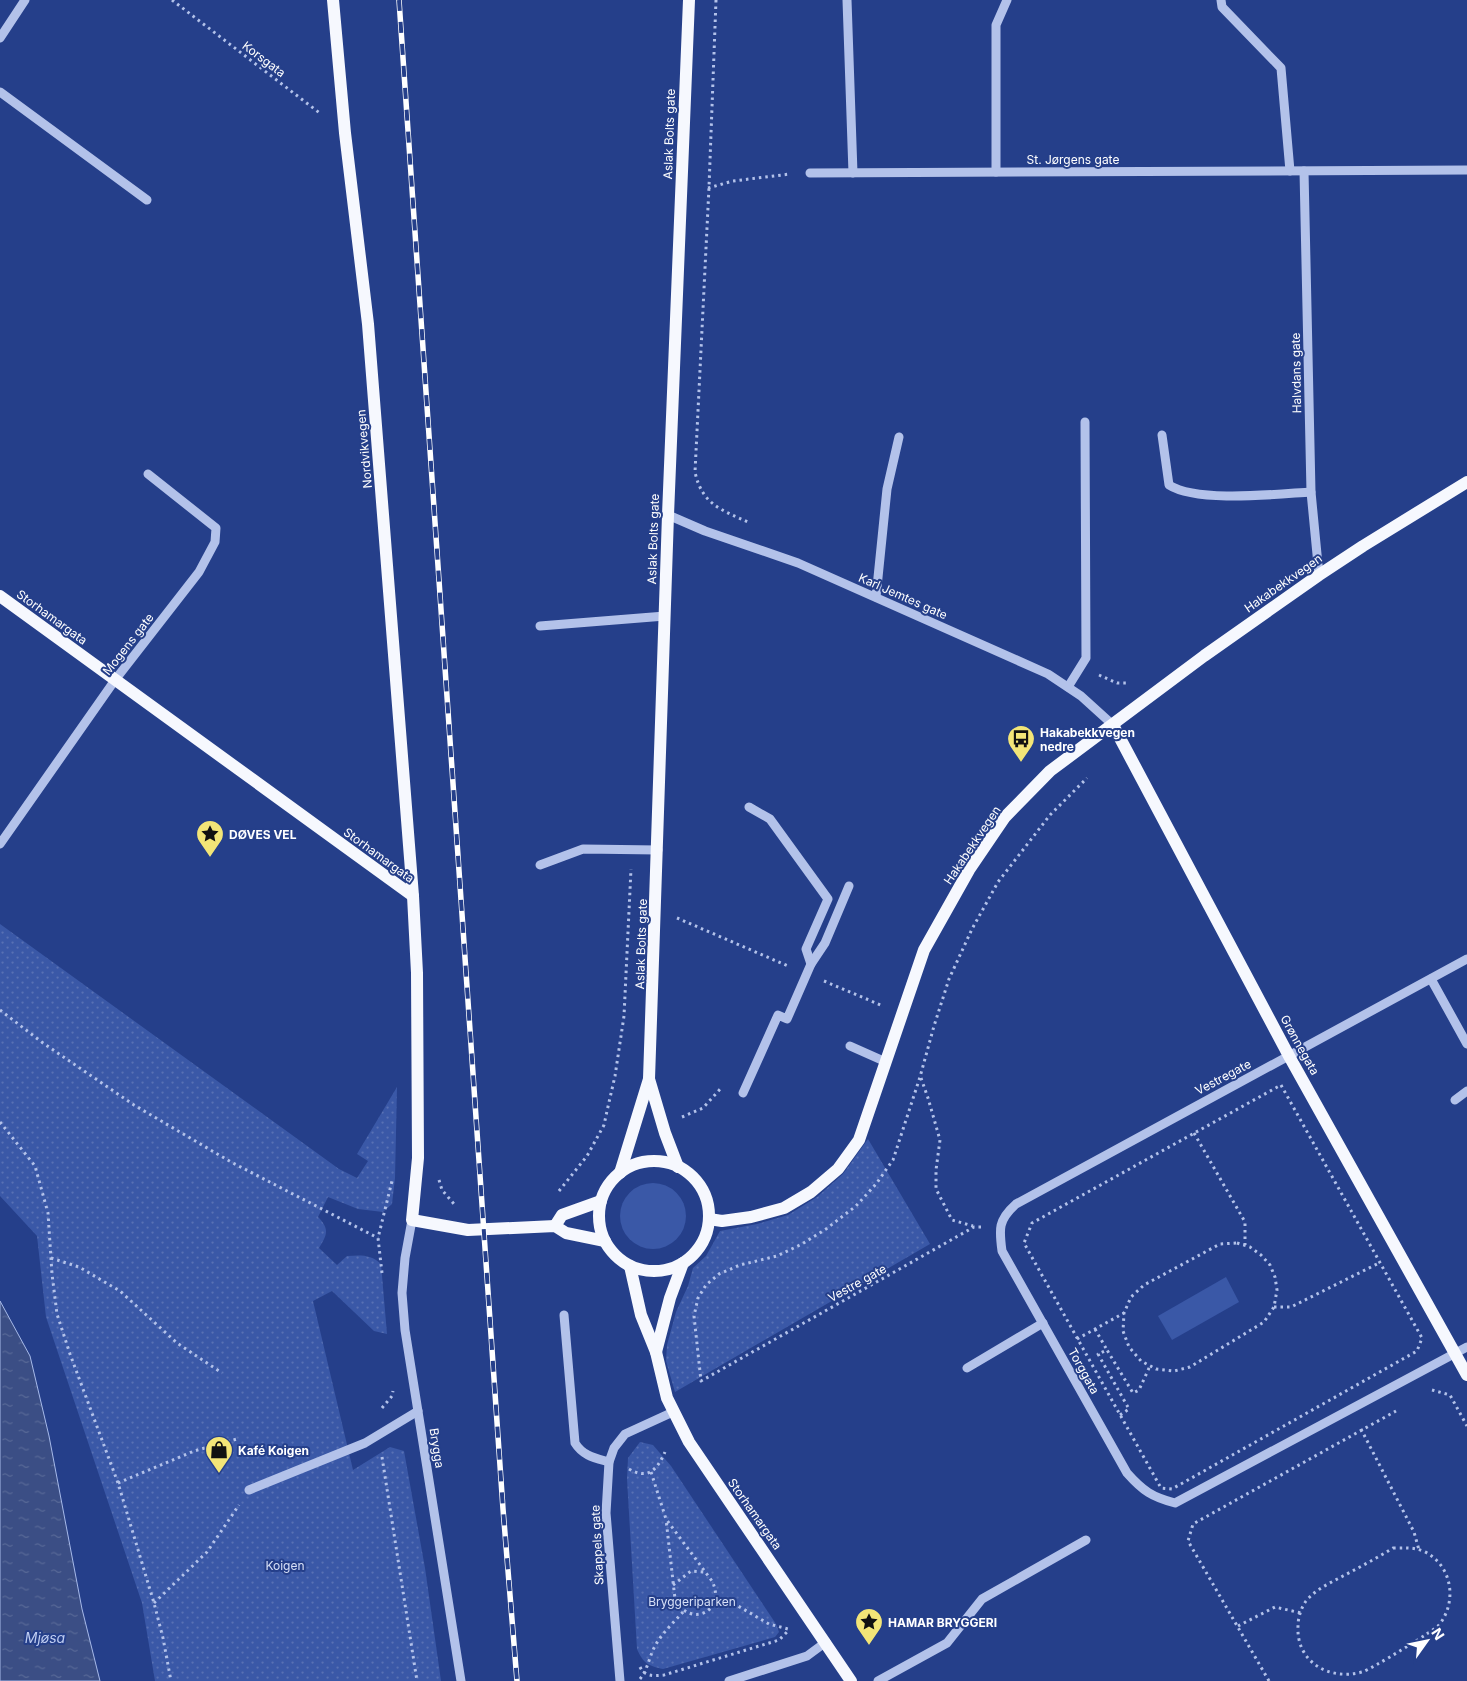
<svg xmlns="http://www.w3.org/2000/svg" width="1467" height="1681" font-family="Inter,sans-serif">
  <style>
    .grass { fill: #3a58a7 }
    .park { fill: url(#park-dots) }
    .water { fill: url(#water-ripples); stroke: #a7baea }
    .lines { fill: none; stroke-linecap: round; stroke-linejoin: round }
    .path { stroke: #b3c2ea; stroke-width: 3; stroke-dasharray: 2.5 4; stroke-linecap: butt }
    .minor { stroke: #b3c2ea; stroke-width: 9 }
    .major { stroke: #f6f8fe; stroke-width: 12 }
    .rail-casing { stroke: #fff; stroke-width: 5.5 }
    .rail { stroke: #253f8a; stroke-width: 4; stroke-dasharray: 11; stroke-linecap: butt }
    .labels { text-anchor: middle; dominant-baseline: central; stroke-width: 4; stroke-linejoin: round; paint-order: stroke }
    .street-label { font-size: 12px; fill: #fff; stroke: #253f8a }
    .poi-label { font-size: 12px; font-weight: bold; fill: #fff; stroke: #253f8a; text-anchor: start }
    .park-label { font-size: 12px; fill: #d7e0f7; stroke: #253f8a }
    .water-label { font-size: 14px; font-style: italic; fill: #beccf1; stroke: #253f8a }
  </style>
  <defs>
    <pattern id="park-dots" width="8" height="8" patternUnits="userSpaceOnUse" patternTransform="scale(1.25)"><rect width="8" height="8" fill="#3a58a7"/><path d="M2 2h.1M6 6h.1" fill="none" stroke="#5871b4" stroke-width="1.8" stroke-linecap="round"/></pattern>
    <pattern id="water-ripples" width="26" height="14" patternUnits="userSpaceOnUse" patternTransform="scale(1.25)"><rect width="26" height="14" fill="#3b4e85"/><path d="M2 4q2-2 4 0t4 0M15 11q2-2 4 0t4 0" fill="none" stroke="#586997"/></pattern>
  </defs>
  <rect width="100%" height="100%" fill="#253f8a"/>
  <g class="grass">
    <circle cx="653" cy="1216" r="33"/>
    <path d="M 1226,1277 L 1239,1302 L 1172,1340 L 1158,1316 Z"/>
  </g>
  <g class="park">
    <path d="M 0,924 L 339,1169 L 357,1178 L 368,1161 L 357,1154 L 397,1087 L 395,1178 L 392,1204 L 383,1212 L 358,1209 L 328,1197 L 318,1217 C 330,1229 327,1235 319,1248 L 337,1265 L 347,1256 C 360,1255 371,1254 381,1264 L 387,1334 L 374,1331 L 332,1291 L 313,1301 L 353,1470 L 390,1447 L 404,1451 L 425,1568 L 441,1681 L 155,1681 L 142,1603 L 46,1317 L 37,1236 L 0,1196 Z"/>
    <path d="M 868,1139 L 930,1244 L 675,1392 L 666,1361 L 667,1345 L 676,1312 L 688,1286 L 693,1268 L 706,1256 L 720,1231 L 757,1224 L 788,1215 L 817,1197 L 843,1174 Z"/>
    <path d="M 640,1442 L 653,1445 L 671,1466 L 776,1624 L 779,1632 L 775,1637 L 663,1669 C 648,1666 643,1663 637,1649 L 627,1479 L 628,1458 Z"/>
  </g>
  <path class="water" d="M 0,1301 L 30,1356 L 49,1436 L 82,1609 L 100,1681 L 0,1681 Z"/>
  <g class="lines">
    <g class="path">
      <path d="M 172,0 L 321,114"/>
      <path d="M 716,0 L 709,187 L 695,472 C 702,505 722,510 750,523"/>
      <path d="M 708,188 L 733,181 L 790,174"/>
      <path d="M 1099,675 L 1117,683 L 1128,683"/>
      <path d="M 677,918 L 788,966"/>
      <path d="M 824,981 L 883,1006"/>
      <path d="M 0,1010 L 43,1043 L 134,1105 L 231,1162 L 378,1238"/>
      <path d="M 921,1078 L 928,1098 L 940,1140 L 936,1170 L 936,1189 L 952,1220 L 973,1226"/>
      <path d="M 1281,1085 L 1422,1338 L 1417,1351 L 1172,1489 L 1161,1488 L 1024,1243 L 1032,1223 Z"/>
      <path d="M 682,1117 L 703,1108 L 722,1087"/>
      <path d="M 0,1122 L 35,1166 L 48,1213 L 52,1274 L 57,1314 L 70,1354 L 118,1483 L 154,1603 L 163,1638 L 171,1681"/>
      <path d="M 1194,1133 L 1245,1222 L 1245,1245"/>
      <path d="M 439,1180 L 442,1190 L 454,1204"/>
      <path d="M 559,1191 L 587,1156 L 604,1125 L 607,1111 L 615,1076 L 624,1016 L 631,869"/>
      <path d="M 981,1227 L 974,1227 L 701,1381 L 694,1316 L 698,1298 L 706,1285 L 719,1274 L 740,1265 L 777,1256 L 802,1244 L 826,1229 L 856,1206 L 876,1184 L 893,1160 L 920,1077 L 934,1026 L 949,979 L 972,929 L 998,882 L 1050,815 L 1087,778"/>
      <path d="M 1237,1243 L 1250,1247 L 1261,1255 L 1270,1265 L 1275,1277 L 1277,1290 L 1274,1307 L 1264,1322 L 1190,1367 L 1174,1371 L 1156,1369 L 1141,1361 L 1129,1347 L 1123,1331 L 1124,1313 L 1131,1297 L 1144,1285 L 1220,1244 Z"/>
      <path d="M 51,1258 L 79,1267 L 120,1291 L 177,1343 L 222,1373"/>
      <path d="M 382,1273 L 378,1238 L 392,1181"/>
      <path d="M 1274,1307 L 1291,1307 L 1379,1263"/>
      <path d="M 1095,1329 L 1107,1350"/>
      <path d="M 1077,1339 L 1124,1313"/>
      <path d="M 1432,1390 L 1450,1395 L 1467,1426"/>
      <path d="M 382,1408 L 392,1396 L 393,1391"/>
      <path d="M 1120,1415 L 1129,1409 L 1098,1354 L 1107,1350 L 1133,1393 L 1139,1390 L 1150,1366"/>
      <path d="M 1361,1429 L 1414,1532 L 1419,1550"/>
      <path d="M 382,1457 L 417,1681"/>
      <path d="M 629,1469 C 648,1480 657,1470 665,1452"/>
      <path d="M 651,1472 L 666,1519 L 712,1581 C 727,1611 690,1629 675,1599 L 666,1519"/>
      <path d="M 118,1483 L 194,1451 L 237,1439"/>
      <path d="M 1393,1548 C 1404,1548 1413,1547 1423,1551 C 1452,1564 1458,1601 1439,1625 C 1435,1630 1370,1670 1362,1672 C 1329,1681 1296,1662 1298,1626 C 1298,1618 1301,1608 1306,1601 C 1316,1589 1330,1583 1343,1576 C 1360,1567 1377,1558 1393,1548 Z"/>
      <path d="M 673,1585 L 691,1571 L 704,1572"/>
      <path d="M 154,1603 L 207,1552 L 239,1505"/>
      <path d="M 1238,1626 L 1275,1607 L 1301,1613"/>
      <path d="M 640,1667 C 645,1677 654,1676 664,1675 L 779,1640 L 788,1631 L 788,1629 L 769,1624 L 738,1606 L 716,1598"/>
      <path d="M 640,1679 C 648,1669 649,1657 655,1646 C 662,1633 674,1622 684,1611"/>
      <path d="M 1269,1681 L 1188,1541 L 1193,1524 L 1396,1411"/>
    </g>
    <g class="minor">
      <path d="M 847,0 L 853,173"/>
      <path d="M 1221,0 L 1222,7 L 1281,68 L 1290,171"/>
      <path d="M 0,38 L 25,0"/>
      <path d="M 0,92 L 147,200"/>
      <path d="M 1304,171 L 1311,492 L 1319,575"/>
      <path d="M 996,172 L 996,25 L 1007,0"/>
      <path d="M 810,173 L 1467,170"/>
      <path d="M 1162,435 L 1169,485 C 1197,503 1277,494 1311,492"/>
      <path d="M 668,515 L 705,531 L 798,563 L 1048,674 L 1081,696 L 1113,725"/>
      <path d="M 876,597 L 887,489 L 899,437"/>
      <path d="M 540,626 L 665,616"/>
      <path d="M 1068,687 L 1086,658 L 1085,422"/>
      <path d="M 749,807 L 770,819 L 828,899 L 806,949 L 811,964"/>
      <path d="M 0,844 L 115,680 L 199,572 L 215,542 L 216,528 L 148,474"/>
      <path d="M 540,865 L 583,849 L 658,850"/>
      <path d="M 1467,959 L 1016,1204 C 998,1220 999,1229 1002,1251 L 1127,1473 C 1143,1491 1152,1497 1175,1503 L 1467,1347"/>
      <path d="M 1431,979 L 1467,1044"/>
      <path d="M 850,1046 L 886,1062"/>
      <path d="M 743,1093 L 778,1015 L 787,1019 L 811,964 L 825,943 L 849,886"/>
      <path d="M 1455,1100 L 1467,1091"/>
      <path d="M 412,1220 L 405,1258 L 402,1293 L 405,1330 L 461,1681"/>
      <path d="M 564,1315 L 575,1443 C 583,1456 595,1458 609,1462"/>
      <path d="M 967,1368 L 1043,1323"/>
      <path d="M 249,1490 L 365,1443 L 418,1411"/>
      <path d="M 620,1681 L 606,1513 L 609,1462 L 614,1448 L 625,1434 L 673,1412"/>
      <path d="M 729,1681 L 807,1656 L 826,1642"/>
      <path d="M 878,1681 L 947,1643 L 982,1599 L 1086,1540"/>
    </g>
    <g class="major">
      <path d="M 333,0 L 345,133 L 368,324 L 413,896 L 417,973 L 418,1158 L 412,1220 L 468,1230 L 555,1226 L 566,1233 L 605,1241"/>
      <path d="M 0,596 L 413,896"/>
      <path d="M 1113,725 L 1289,1056 L 1467,1375"/>
      <path d="M 649,1079 L 665,1133 L 678,1167"/>
      <circle cx="654" cy="1216" r="55"/>
      <path d="M 620,1173 L 649,1079 L 668,515 L 689,0"/>
      <path d="M 709,1219 L 722,1221 L 751,1217 L 784,1208 L 811,1192 L 838,1169 L 859,1140 L 924,950 L 969,870 L 1005,817 L 1050,771 L 1204,656 L 1319,575 L 1363,546 L 1467,482"/>
      <path d="M 555,1226 L 562,1215 L 601,1201"/>
      <path d="M 630,1266 L 641,1315 L 656,1352 L 667,1398 L 689,1442 L 851,1681"/>
      <path d="M 656,1352 L 670,1298 L 683,1263"/>
    </g>
    <defs>
      <path id="rail" d="M 399,0 L 503,1509 L 517,1681"/>
    </defs>
    <use href="#rail" class="rail-casing"/>
    <use href="#rail" class="rail"/>
  </g>
  <defs>
    <symbol id="bus-pin" viewBox="-11 -11 22 30"><path d="M0 17L-7.5 6A9.5 9.5 0 1 1 7.5 6Z" fill="#f3e577" stroke="#253f8a"/><path d="M-5-6H5V4H4V6H2V4H-2V6H-4V4H-5ZM-3.5-4V0h7V-4ZM-3.5 1.2v1.5H-2V1.2ZM2 1.2v1.5H3.5V1.2Z" fill="#111"/></symbol>
    <symbol id="sight-pin" viewBox="-11 -11 22 30"><path d="M0 17L-7.5 6A9.5 9.5 0 1 1 7.5 6Z" fill="#f3e577" stroke="#253f8a"/><path d="M0-6L1.8-2.2L6-1.7L2.9 1.2L3.7 5.4L0 3.3L-3.7 5.4L-2.9 1.2L-6-1.7L-1.8-2.2Z" fill="#111"/></symbol>
    <symbol id="shop-pin" viewBox="-11 -11 22 30"><path d="M0 17L-7.5 6A9.5 9.5 0 1 1 7.5 6Z" fill="#f3e577" stroke="#253f8a"/><path d="M-5-2.5h2.3a2.7 3.5 0 0 1 5.4 0H5L5.5 6h-11ZM-1.5-2.5h3a1.5 2.3 0 0 0-3 0Z" fill="#111"/></symbol>
  </defs>
  <g fill-rule="evenodd">
    <use href="#bus-pin" x="1005" y="723" width="32" height="43"/>
    <use href="#sight-pin" x="194" y="818" width="32" height="43"/>
    <use href="#shop-pin" x="203" y="1434" width="32" height="43"/>
    <use href="#sight-pin" x="853" y="1606" width="32" height="43"/>
  </g>
  <g class="labels">
    <g class="street-label">
      <text transform="translate(264 59) rotate(37)">Korsgata</text>
      <text transform="translate(669 134) rotate(-88)">Aslak Bolts gate</text>
      <text x="1073" y="159">St. Jørgens gate</text>
      <text transform="translate(1296 373) rotate(-91)">Halvdans gate</text>
      <text transform="translate(364 449) rotate(-95)">Nordvikvegen</text>
      <text transform="translate(653 539) rotate(-88)">Aslak Bolts gate</text>
      <text transform="translate(1283 583) rotate(-35)">Hakabekkvegen</text>
      <text transform="translate(903 596) rotate(24)">Karl Jemtes gate</text>
      <text transform="translate(52 617) rotate(36)">Storhamargata</text>
      <text transform="translate(128 644) rotate(-52)">Mogens gate</text>
      <text transform="translate(972 845) rotate(-56)">Hakabekkvegen</text>
      <text transform="translate(379 855) rotate(36)">Storhamargata</text>
      <text transform="translate(641 944) rotate(-88)">Aslak Bolts gate</text>
      <text transform="translate(1300 1045) rotate(61)">Grønnegata</text>
      <text transform="translate(1223 1077) rotate(-28)">Vestregate</text>
      <text transform="translate(857 1283) rotate(-29)">Vestre gate</text>
      <text transform="translate(1084 1371) rotate(61)">Torggata</text>
      <text transform="translate(437 1448) rotate(81)">Brygga</text>
      <text transform="translate(755 1514) rotate(55)">Storhamargata</text>
      <text transform="translate(597 1545) rotate(-93)">Skappels gate</text>
    </g>
    <g class="poi-label">
      <text x="1040" y="732">Hakabekkvegen<tspan x="1040" dy="14">nedre</tspan></text>
      <text x="229" y="834">DØVES VEL</text>
      <text x="238" y="1450">Kafé Koigen</text>
      <text x="888" y="1622">HAMAR BRYGGERI</text>
    </g>
    <g class="park-label">
      <text x="285" y="1565">Koigen</text>
      <text x="692" y="1601">Bryggeriparken</text>
    </g>
    <g class="water-label">
      <text x="45" y="1637">Mjøsa</text>
    </g>
  </g>
  <g transform="translate(1427 1641) rotate(57)" stroke="#253f8a" stroke-width="4" paint-order="stroke">
  <path d="M0-4L9 19L0 12L-9 19Z" fill="#ffffff"/>
  <text y="-8" font-size="14" font-weight="bold" text-anchor="middle" fill="#ffffff">N</text>
  </g>
</svg>
